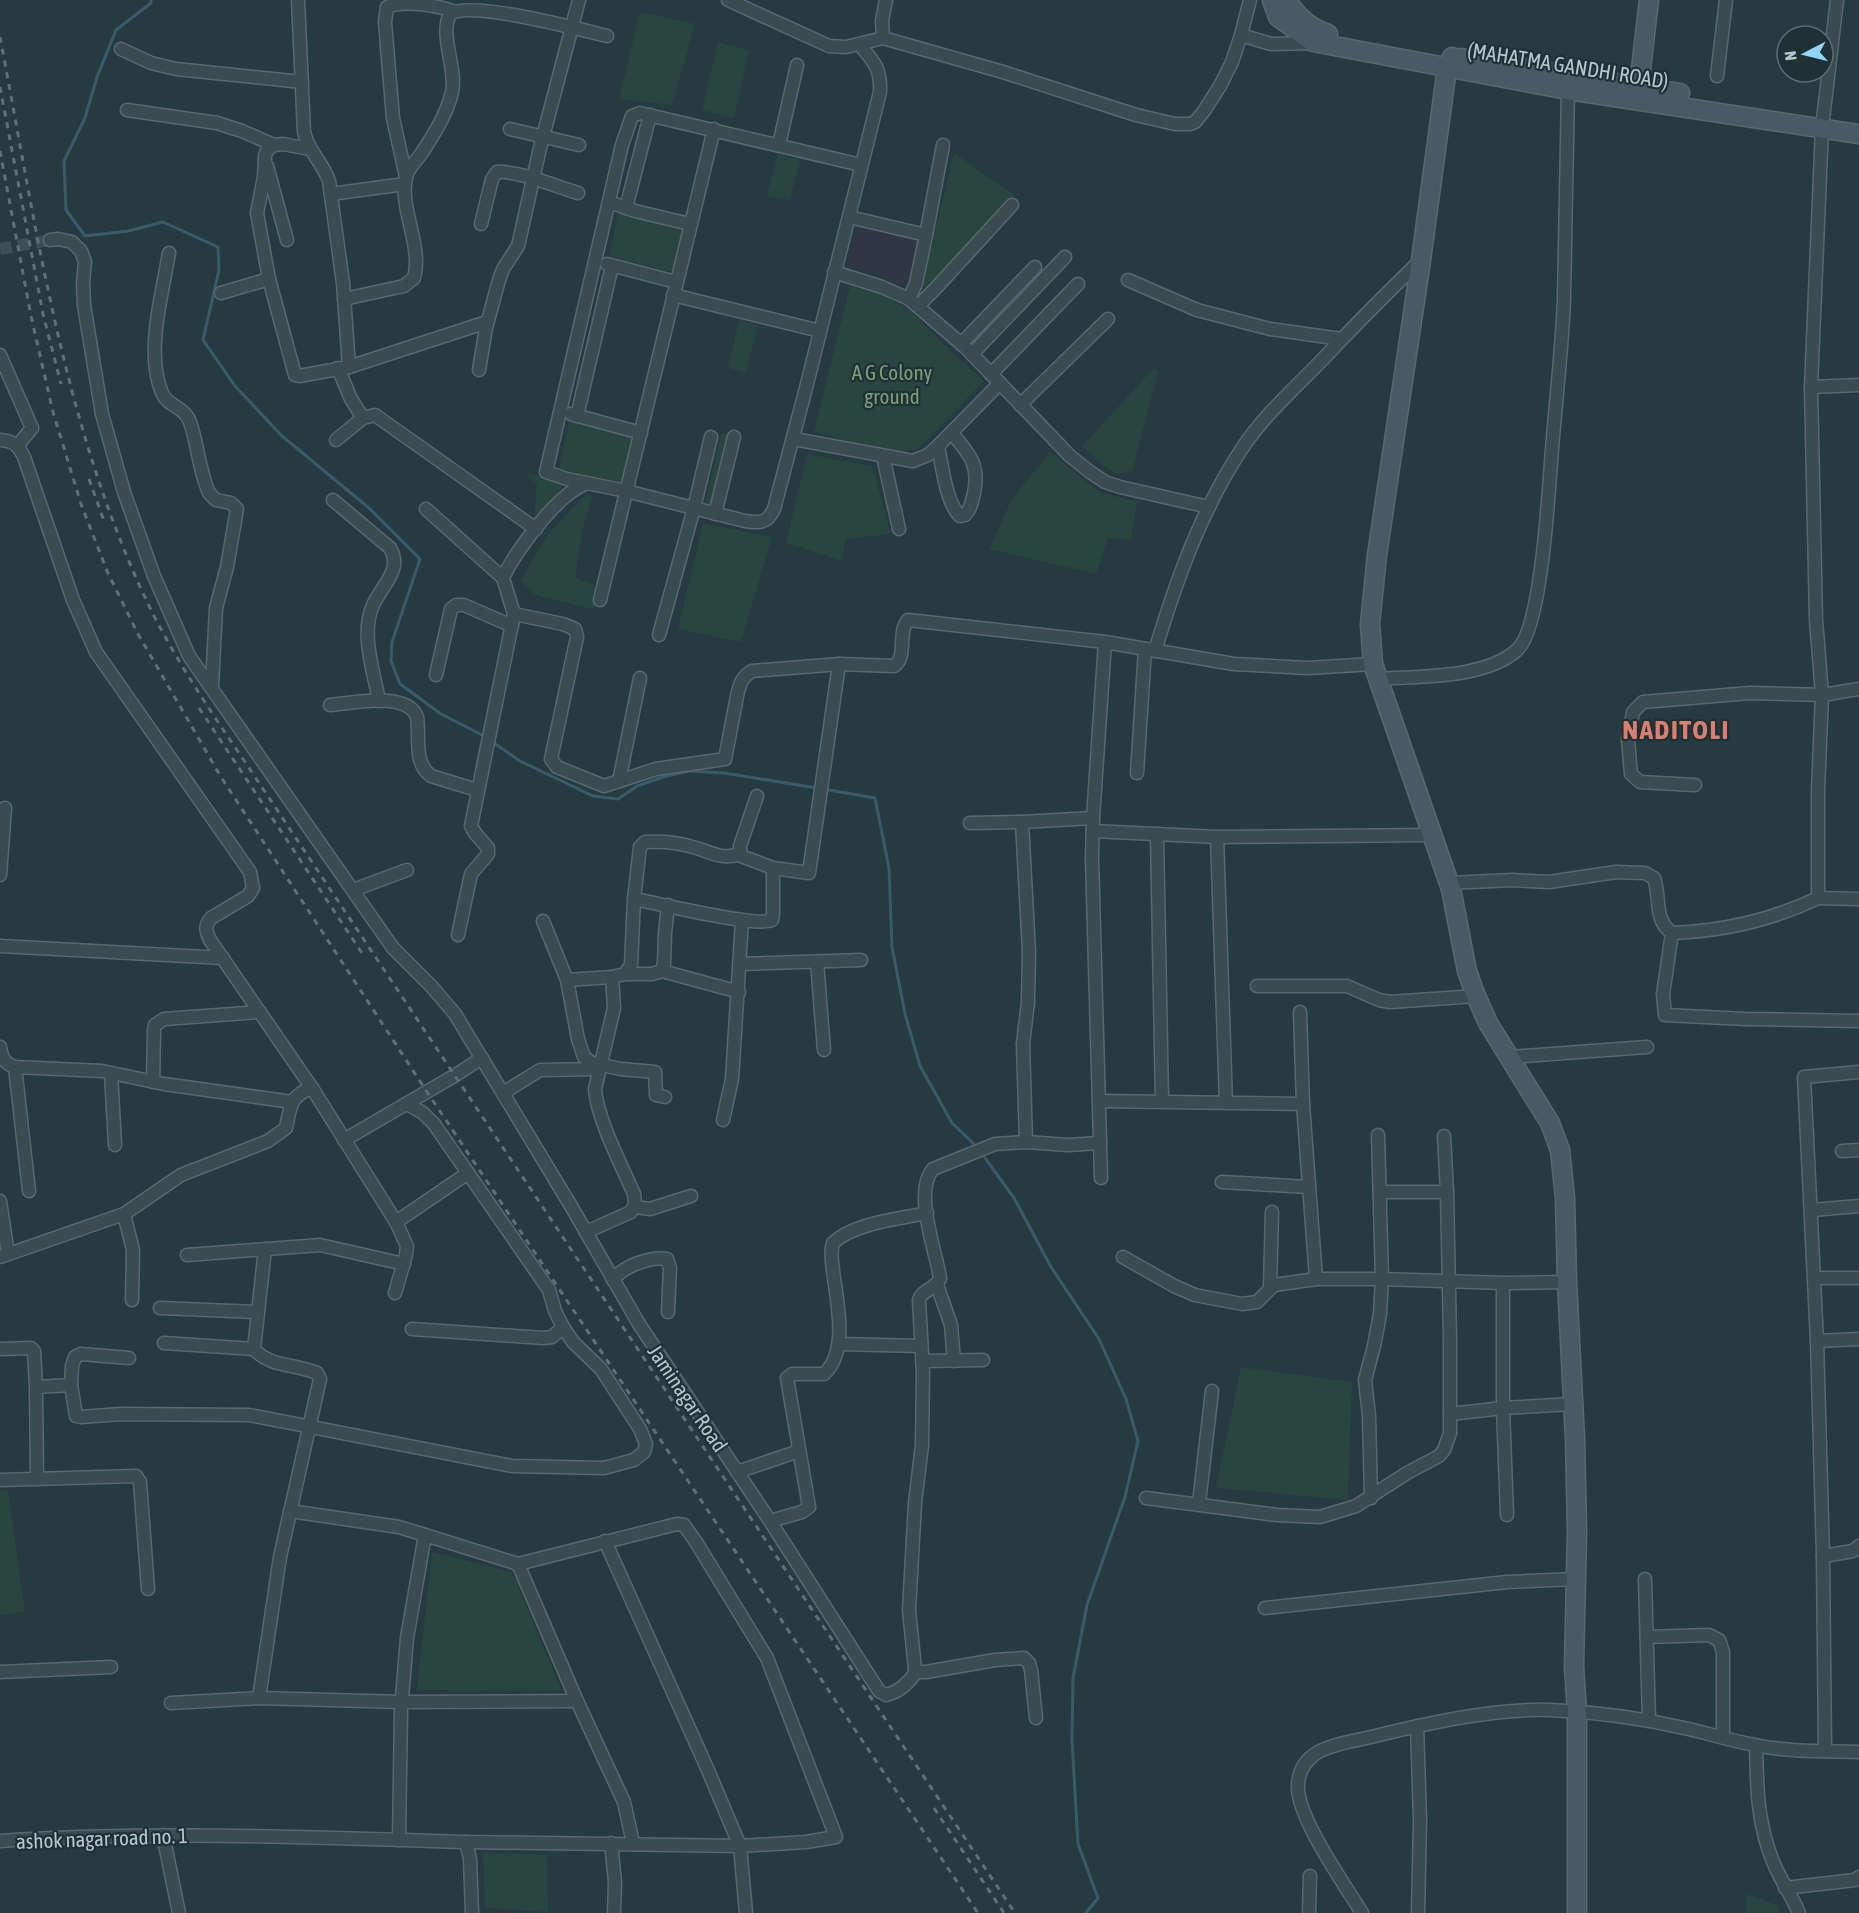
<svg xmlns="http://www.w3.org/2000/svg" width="1859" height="1913" font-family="'Asap Condensed',sans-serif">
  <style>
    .medical { fill: #323543 }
    .green { fill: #29453f }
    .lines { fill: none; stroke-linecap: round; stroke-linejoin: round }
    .stream { stroke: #395b69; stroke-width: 3 }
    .street-tunnel { stroke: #3c4f57; stroke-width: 12; stroke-dasharray: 12 6; stroke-linecap: butt }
    .street-casing { stroke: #58686f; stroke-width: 15 }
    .secondary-casing { stroke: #58686f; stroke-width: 21 }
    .street { stroke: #3a4b52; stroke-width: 12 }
    .secondary { stroke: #485b65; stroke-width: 18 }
    .rail { stroke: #5c7079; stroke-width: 3; stroke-dasharray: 6 6; stroke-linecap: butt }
    .labels { text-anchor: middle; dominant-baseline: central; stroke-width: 4.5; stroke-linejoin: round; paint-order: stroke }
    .street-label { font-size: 21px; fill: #b7c5cc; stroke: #1f3037 }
    .park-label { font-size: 21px; fill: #78a275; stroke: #1f3037 }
    .district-label { font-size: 27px; font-weight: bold; letter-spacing: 1.5px; fill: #d97f6f; stroke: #1f3037 }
  </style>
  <rect width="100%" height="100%" fill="#263a42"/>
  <path class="medical" d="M 859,221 L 924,236 L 912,290 L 877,274 L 849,268 Z"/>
  <g class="green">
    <path d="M 640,12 L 695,24 L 672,105 L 619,99 Z"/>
    <path d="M 718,42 L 749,50 L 734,118 L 702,110 Z"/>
    <path d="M 954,153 L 1015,196 L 926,293 L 920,294 Z"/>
    <path d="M 778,154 L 800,160 L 790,200 L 767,196 Z"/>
    <path d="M 619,210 L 687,228 L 675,273 L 609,256 Z"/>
    <path d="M 850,286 L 883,295 L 910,310 L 945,346 L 984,381 L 918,449 L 895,453 L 814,432 Z"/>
    <path d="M 739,320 L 758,325 L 746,373 L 728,368 Z"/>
    <path d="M 1154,368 L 1158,372 L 1132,471 L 1117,474 L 1101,464 L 1082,446 Z"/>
    <path d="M 570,418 L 637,434 L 627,485 L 559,469 Z"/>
    <path d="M 721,433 L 728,435 L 711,504 L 705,503 Z"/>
    <path d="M 1050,452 L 1099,492 L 1137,502 L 1131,540 L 1108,538 L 1096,574 L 989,549 L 1012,499 Z"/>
    <path d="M 807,454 L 872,466 L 891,534 L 846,539 L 842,561 L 786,543 Z"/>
    <path d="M 525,472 L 564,484 L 549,505 L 539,514 L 534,515 L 537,484 Z"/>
    <path d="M 585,495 L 593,496 C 583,524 578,549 576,578 L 600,587 L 593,609 L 536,595 L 521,581 L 547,535 Z"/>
    <path d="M 703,523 L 772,537 L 741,642 L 678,629 Z"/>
    <path d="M 1241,1367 L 1352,1382 L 1348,1500 L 1216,1488 Z"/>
    <path d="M 8,1490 L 25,1612 L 0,1615 L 0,1491 Z"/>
    <path d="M 432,1552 L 512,1572 L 562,1691 L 417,1690 Z"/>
    <path d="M 483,1853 L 547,1855 L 548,1912 L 485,1908 Z"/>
    <path d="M 1746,1894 L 1777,1905 L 1779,1913 L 1746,1913 Z"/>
  </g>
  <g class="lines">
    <g class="stream">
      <path d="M 151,0 L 151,3 L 116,30 L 97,77 L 85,118 L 64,161 L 66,210 L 85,236 L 128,231 L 163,222 L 218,247 L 219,270 L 203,340 L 235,386 L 282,436 L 369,508 L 420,559 L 392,642 L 391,661 L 400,684 L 441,714 L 486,737"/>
      <path d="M 491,741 L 520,761 L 593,796 L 618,799 L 637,786 L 663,777 L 689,771 L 724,773 L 817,788"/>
      <path d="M 823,789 L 875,798 L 889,868 L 892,947 L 905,1014 L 920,1066 L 952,1123 L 975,1145"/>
      <path d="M 985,1158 L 1014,1198 L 1051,1267 L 1099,1339 L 1126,1399 L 1138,1441 L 1125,1497 L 1087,1605 L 1073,1678 L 1072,1740 L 1078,1844 L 1098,1898 L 1086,1913"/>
    </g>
    <path class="street-tunnel" d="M 0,249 L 50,240"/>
    <defs>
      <g id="street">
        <path d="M 298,0 L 304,132 C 308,151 323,163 329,181 L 343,283 L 349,367"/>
        <path d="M 728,0 L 829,46 L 846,47 L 883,38 L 1003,72 L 1136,115 L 1175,124 L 1190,124 L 1195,122 L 1204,111 L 1220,86 L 1232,62 L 1241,35 L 1250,0"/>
        <path d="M 1241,35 L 1271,44 L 1317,43"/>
        <path d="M 883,38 L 882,21 L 886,0"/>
        <path d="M 859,44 C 874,62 881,68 880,92 L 806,388 L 774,509 C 767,524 759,523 745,521 L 626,491 L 567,479 L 546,472 L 622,145 L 632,116 L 640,113 L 861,165"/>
        <path d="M 121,49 L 151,63 L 176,69 L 302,82"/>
        <path d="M 1717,76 L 1726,0"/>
        <path d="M 127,110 L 217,123 L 242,131 L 274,145"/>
        <path d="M 510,129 L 579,145"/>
        <path d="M 779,145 L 797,65"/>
        <path d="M 310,149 L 283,144 L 274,145 L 267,150 L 265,156 L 264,177 L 257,213 L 269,279 L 295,375 L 299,376 L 349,367 L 487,322"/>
        <path d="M 267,166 L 287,240"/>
        <path d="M 406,177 L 393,118 L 385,22 L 387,7 C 403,0 435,5 453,11"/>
        <path d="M 331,194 L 405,184"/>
        <path d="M 609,202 L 635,211 L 690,224"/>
        <path d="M 626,208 L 650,115"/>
        <path d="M 849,217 L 926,235 L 943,145"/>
        <path d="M 481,224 L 492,179 L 497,172 C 516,170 558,187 578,193"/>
        <path d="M 50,240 L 58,239 L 72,242 L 81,251 L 85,262 L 83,282 L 84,305 L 102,414 L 124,492 L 154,576 L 189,656 L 393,948 L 432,987 L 455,1014 L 571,1206 L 639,1324 L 770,1521 L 879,1691 L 886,1695 C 899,1692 908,1684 916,1672"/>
        <path d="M 169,253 C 162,296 145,352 162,393 C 168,407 184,406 190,422 C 198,445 199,471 209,493 L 216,500 L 231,503 L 237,509 L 227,567 L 216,608 L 212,686"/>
        <path d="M 607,264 L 676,282"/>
        <path d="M 834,272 L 882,287 L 909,299 L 966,348 L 1070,456 L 1090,472 L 1105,482 L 1120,487 L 1209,507"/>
        <path d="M 1128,280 L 1197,310 L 1270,329 L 1341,339"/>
        <path d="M 221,293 L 269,279"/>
        <path d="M 673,295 L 820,331"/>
        <path d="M 344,299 L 404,286 L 414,278 C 423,246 399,209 406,177 C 408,168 416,161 421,154 C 433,136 447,114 452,92 C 457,68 439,35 450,14 C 471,0 578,29 607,36"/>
        <path d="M 909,299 L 916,283 L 926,235"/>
        <path d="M 918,306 L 935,289 L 1012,205"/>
        <path d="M 961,344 L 1035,267"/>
        <path d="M 972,354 L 1065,257"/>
        <path d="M 0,355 L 32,428 L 18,445"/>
        <path d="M 338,368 L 351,399 L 363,418"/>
        <path d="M 479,370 L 486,328 L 499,280 L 503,269 L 518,246 L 540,148 L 579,0"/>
        <path d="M 991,374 L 1078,284"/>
        <path d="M 1811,387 L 1859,385"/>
        <path d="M 1020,405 L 1108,319"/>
        <path d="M 571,414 L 641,433"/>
        <path d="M 577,416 L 612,266"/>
        <path d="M 794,439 L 913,461 L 928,455 L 938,446 L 1000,383"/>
        <path d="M 0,440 C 14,441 18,445 24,457 L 73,600 L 96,652 L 250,872 L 253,888 L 248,896 L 211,918 C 204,926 206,931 210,940 L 312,1088 L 396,1222 L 407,1246 L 406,1255 L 395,1293"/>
        <path d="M 336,440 L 363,418 L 375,415 L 536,529"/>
        <path d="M 938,446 C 942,465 946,503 960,516 L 965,515 C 971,509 972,501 974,493 C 980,464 969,454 952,433"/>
        <path d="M 883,456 L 899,529"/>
        <path d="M 333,500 L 390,548 C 403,570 382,585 373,605 C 360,634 374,672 379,701"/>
        <path d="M 426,509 L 503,578"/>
        <path d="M 715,514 L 734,437"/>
        <path d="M 600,600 L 714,129"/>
        <path d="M 514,614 L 563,624 L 575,629 L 577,637 L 551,759 L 557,767 L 604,786 L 656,769 L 725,759 L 738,691 C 741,682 743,676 752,671 L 839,664 L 894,666 C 908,657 897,631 908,620 L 1105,642 L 1234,664 L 1307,668 L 1373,664"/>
        <path d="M 659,635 L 694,508 L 711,437"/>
        <path d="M 1155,651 C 1176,581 1201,511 1241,450 C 1264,415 1295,388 1324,358 C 1355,325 1387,293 1420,261"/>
        <path d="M 436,675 L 451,609 L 456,605 L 464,605 L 512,626"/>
        <path d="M 1378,679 C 1418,676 1487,679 1518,649 C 1542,626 1549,486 1552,449 C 1556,399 1562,349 1564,299 C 1566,229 1567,159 1568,90"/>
        <path d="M 330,705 C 353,703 407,691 417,717 C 420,737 413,763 431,776 L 477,790"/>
        <path d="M 1137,773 L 1145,649"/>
        <path d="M 619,781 L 640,678"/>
        <path d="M 1695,785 L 1640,782 L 1631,774 L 1628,739 L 1633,712 L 1643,702 L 1750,693 L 1822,695 L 1859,689"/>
        <path d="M 757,796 L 740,846 L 741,856 L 773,868 L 809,873 L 839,664"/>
        <path d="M 1022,822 L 1029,952 L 1028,1002 L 1023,1044 L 1026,1142"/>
        <path d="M 970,823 L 1022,822 L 1093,818"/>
        <path d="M 1093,831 L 1217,837 L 1433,835"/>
        <path d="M 1157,834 L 1162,1102"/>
        <path d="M 1217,837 L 1226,1103"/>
        <path d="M 0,875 L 5,808"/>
        <path d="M 1449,883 L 1512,880 L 1549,882 L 1616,872 L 1645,873 L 1654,878 C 1661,898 1653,919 1672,933 C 1722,931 1772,920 1818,898 L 1818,790 L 1822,695 L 1816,620 L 1811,387 L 1822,128 L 1837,0"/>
        <path d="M 353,890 L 407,870"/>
        <path d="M 1818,898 L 1859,899"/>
        <path d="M 634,899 C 657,903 757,928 772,920 L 773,914 L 773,868"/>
        <path d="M 543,921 L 567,980 L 578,1039 L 584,1057 L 592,1063 L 621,1069 L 655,1072 L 656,1095 L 665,1097"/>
        <path d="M 1672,933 L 1663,994 L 1665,1015 L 1745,1019 L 1859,1021"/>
        <path d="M 458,935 L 471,874 L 488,854 L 488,848 L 475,833 L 471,826 L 514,614 L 503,578 C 513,555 546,512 566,496 C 571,491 579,487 586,483"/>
        <path d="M 0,946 L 223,958"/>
        <path d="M 817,962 L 824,1050"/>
        <path d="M 739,964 L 861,960"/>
        <path d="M 662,971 L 739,992"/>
        <path d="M 625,974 L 652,974 L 662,971 L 664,963 L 665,933 L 668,905"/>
        <path d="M 567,980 L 612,977"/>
        <path d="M 1257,986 L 1347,986 L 1379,1000 L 1390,1002 L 1476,996"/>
        <path d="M 1300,1012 L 1303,1104 L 1316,1279"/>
        <path d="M 0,1047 C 2,1058 4,1063 15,1067 L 102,1071 L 164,1084 L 292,1102"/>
        <path d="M 1509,1057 L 1647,1047"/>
        <path d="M 15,1067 L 29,1191"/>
        <path d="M 111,1073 L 115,1145"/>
        <path d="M 153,1082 L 154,1030 L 155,1025 L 164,1019 L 260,1012"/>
        <path d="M 503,1093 L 540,1070 L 600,1069"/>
        <path d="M 1099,1101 L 1303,1104"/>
        <path d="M 723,1120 L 732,1079 L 742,920"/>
        <path d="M 344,1140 L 454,1076 L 482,1058"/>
        <path d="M 1842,1151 L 1859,1150"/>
        <path d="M 1101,1178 L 1092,858 L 1093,818 L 1105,642"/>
        <path d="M 1222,1182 L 1309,1187"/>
        <path d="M 1381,1192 L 1447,1192"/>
        <path d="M 0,1201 L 8,1254"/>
        <path d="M 635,1207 L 650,1209 L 691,1196"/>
        <path d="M 1812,1210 L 1859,1206"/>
        <path d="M 124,1214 L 133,1250 L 132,1300"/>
        <path d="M 396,1222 L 468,1173"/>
        <path d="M 586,1232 L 631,1212 L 635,1204 L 634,1194 C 622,1166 597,1119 595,1089 L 614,1008 L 612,977 L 625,974 L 631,965 L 634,899 L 640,847 L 645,842 C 660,841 675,842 689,846 C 709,850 718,861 740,854"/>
        <path d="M 187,1255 L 320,1245 L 404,1264"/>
        <path d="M 0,1257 L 124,1214 L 181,1175 L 268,1141 L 286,1128 C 290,1108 290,1095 312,1088"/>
        <path d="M 1123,1257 L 1174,1286 L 1195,1295 L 1242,1304 L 1257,1302 L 1274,1285 L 1316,1279 L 1382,1279 L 1503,1283 L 1567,1282"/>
        <path d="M 1815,1278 L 1859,1278"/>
        <path d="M 613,1280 C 623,1266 651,1256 667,1259 L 670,1268 L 668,1312"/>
        <path d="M 937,1285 L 951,1325 L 954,1361"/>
        <path d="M 1270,1287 L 1272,1212"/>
        <path d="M 160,1308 L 258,1312"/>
        <path d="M 412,1329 L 543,1338 L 552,1337 L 563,1327"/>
        <path d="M 1817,1341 L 1859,1339"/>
        <path d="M 164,1343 L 254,1349 L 265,1249"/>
        <path d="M 839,1344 L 921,1346"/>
        <path d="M 0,1349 L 31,1348 L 34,1351 L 36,1387"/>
        <path d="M 254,1349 C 269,1367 296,1364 317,1373 L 320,1379 L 280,1557 L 259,1698"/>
        <path d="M 922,1361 L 983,1360"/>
        <path d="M 71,1385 L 76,1416 L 81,1417 L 121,1414 L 249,1415 L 512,1466 L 604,1468 L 634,1460 L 644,1452 L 646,1444 L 640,1429 L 601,1369 L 573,1342 L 563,1327 L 555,1311 L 549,1290 L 434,1124 L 423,1113 L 407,1104"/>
        <path d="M 1450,1414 L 1503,1408 L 1503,1283"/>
        <path d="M 737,1472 L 799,1451"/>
        <path d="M 37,1479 L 36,1387 L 71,1385 L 72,1366 L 75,1357 L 81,1354 L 129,1358"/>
        <path d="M 0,1480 L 136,1476 L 140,1482 L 148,1589"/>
        <path d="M 1146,1498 L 1277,1515 L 1320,1517 L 1356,1506 L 1407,1473 L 1439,1456 L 1444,1450 L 1450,1433 L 1450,1339 L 1447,1192 L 1444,1136"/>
        <path d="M 1371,1498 L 1369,1416 L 1365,1380 L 1374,1346 L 1380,1314 L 1382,1279 L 1378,1135"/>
        <path d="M 1199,1503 L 1212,1391"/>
        <path d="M 290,1511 L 399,1527 L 425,1535"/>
        <path d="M 1507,1515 L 1503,1408 L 1573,1404"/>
        <path d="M 770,1521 L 802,1512 L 809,1507 L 787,1378 L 792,1374 L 824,1374 C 849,1351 837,1302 833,1271 C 832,1262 830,1252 833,1243 C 853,1223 900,1219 927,1213"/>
        <path d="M 605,1541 L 707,1768 L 740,1846 L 746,1913"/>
        <path d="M 1823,1556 L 1853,1551 L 1859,1546"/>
        <path d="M 518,1564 L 577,1701 L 624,1802 L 633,1843"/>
        <path d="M 1645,1579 L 1649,1721"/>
        <path d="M 1265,1608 L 1507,1582 L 1575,1579"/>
        <path d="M 1647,1637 L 1709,1635 L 1719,1640 L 1723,1652 L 1723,1737"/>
        <path d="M 0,1672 L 111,1667"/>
        <path d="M 171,1703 L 259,1698 L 402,1702 L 577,1701"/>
        <path d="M 1036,1718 L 1031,1670 L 1029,1663 L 1024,1658 L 995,1660 L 926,1672 L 916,1672 L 915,1669 L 909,1610 L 915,1503 L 922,1445 L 923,1372 L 919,1300 C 922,1289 937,1289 940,1278 C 936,1251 913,1192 933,1169 L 995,1144 L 1026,1142 L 1068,1145 L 1100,1143"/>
        <path d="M 1417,1726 L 1420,1821 L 1418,1913"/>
        <path d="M 1756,1746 C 1757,1788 1757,1824 1774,1864 C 1781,1881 1792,1896 1799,1913"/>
        <path d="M 1825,1751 L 1823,1556 L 1817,1341 L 1804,1077 L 1859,1072"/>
        <path d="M 163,1835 L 179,1913"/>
        <path d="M 399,1840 L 401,1709 L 407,1638 L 425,1535 L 518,1564 L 677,1524 L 684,1525 L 696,1542 L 767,1658 L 836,1837 L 806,1842 L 740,1846 L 466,1842"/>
        <path d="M 0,1841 C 155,1831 311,1837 466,1842 L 470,1859 L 472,1913"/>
        <path d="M 611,1843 L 615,1882 L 614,1913"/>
        <path d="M 1785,1888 L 1855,1880 L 1859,1877"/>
        <path d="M 1309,1913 L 1310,1876"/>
        <path d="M 1362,1913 C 1345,1885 1295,1815 1298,1784 C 1301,1746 1342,1744 1371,1737 C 1424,1724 1494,1708 1550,1710 C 1595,1712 1641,1718 1684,1728 C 1708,1733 1731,1741 1755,1745 C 1788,1752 1825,1751 1859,1752"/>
      </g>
      <g id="secondary">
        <path d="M 1272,0 L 1278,17 L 1313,42 L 1568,90 L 1859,134"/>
        <path d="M 1287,0 C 1296,16 1310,28 1328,34"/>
        <path d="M 1452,57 L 1447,68 L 1421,260 L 1377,555 L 1370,624 L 1373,664 L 1451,889 L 1467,971 L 1476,996 L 1488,1023 L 1550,1123 L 1560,1150 L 1565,1198 L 1567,1282 L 1575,1438 L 1577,1531 L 1574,1667 L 1577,1712 L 1577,1913"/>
        <path d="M 1461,58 L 1680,93"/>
        <path d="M 1639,86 L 1649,0"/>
      </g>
    </defs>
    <use href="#street" class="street-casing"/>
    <use href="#secondary" class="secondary-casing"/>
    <use href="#street" class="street"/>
    <use href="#secondary" class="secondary"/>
    <g class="rail">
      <path d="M 0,37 C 36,225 62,418 143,593 C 170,652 207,706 243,759 L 1015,1913"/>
      <path d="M 0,87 L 43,314 L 61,384"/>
      <path d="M 0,151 L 31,316 L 53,412 L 81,504 L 107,571 L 138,634 L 221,777 L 427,1092 L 978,1913"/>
      <path d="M 89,479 L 104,521"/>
      <path d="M 199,708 L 362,953"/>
      <path d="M 934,1808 L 1004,1913"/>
    </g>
  </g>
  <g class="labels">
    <g class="street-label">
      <text transform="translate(1568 65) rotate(9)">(MAHATMA GANDHI ROAD)</text>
      <text transform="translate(688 1398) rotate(56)">Jaminagar Road</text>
      <text transform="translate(102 1838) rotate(-2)">ashok nagar road no. 1</text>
    </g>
    <g class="park-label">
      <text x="892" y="372">A G Colony<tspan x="892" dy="24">ground</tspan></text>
    </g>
    <g class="district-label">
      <text x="1676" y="729">NADITOLI</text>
    </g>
  </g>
  <g transform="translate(1805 54) rotate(263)"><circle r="28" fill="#1f3037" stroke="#5c6c73" stroke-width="1.5"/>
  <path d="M0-4.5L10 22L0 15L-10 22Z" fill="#8fd6f9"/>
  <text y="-9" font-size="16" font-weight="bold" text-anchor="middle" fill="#b7c5cc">N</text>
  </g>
</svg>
